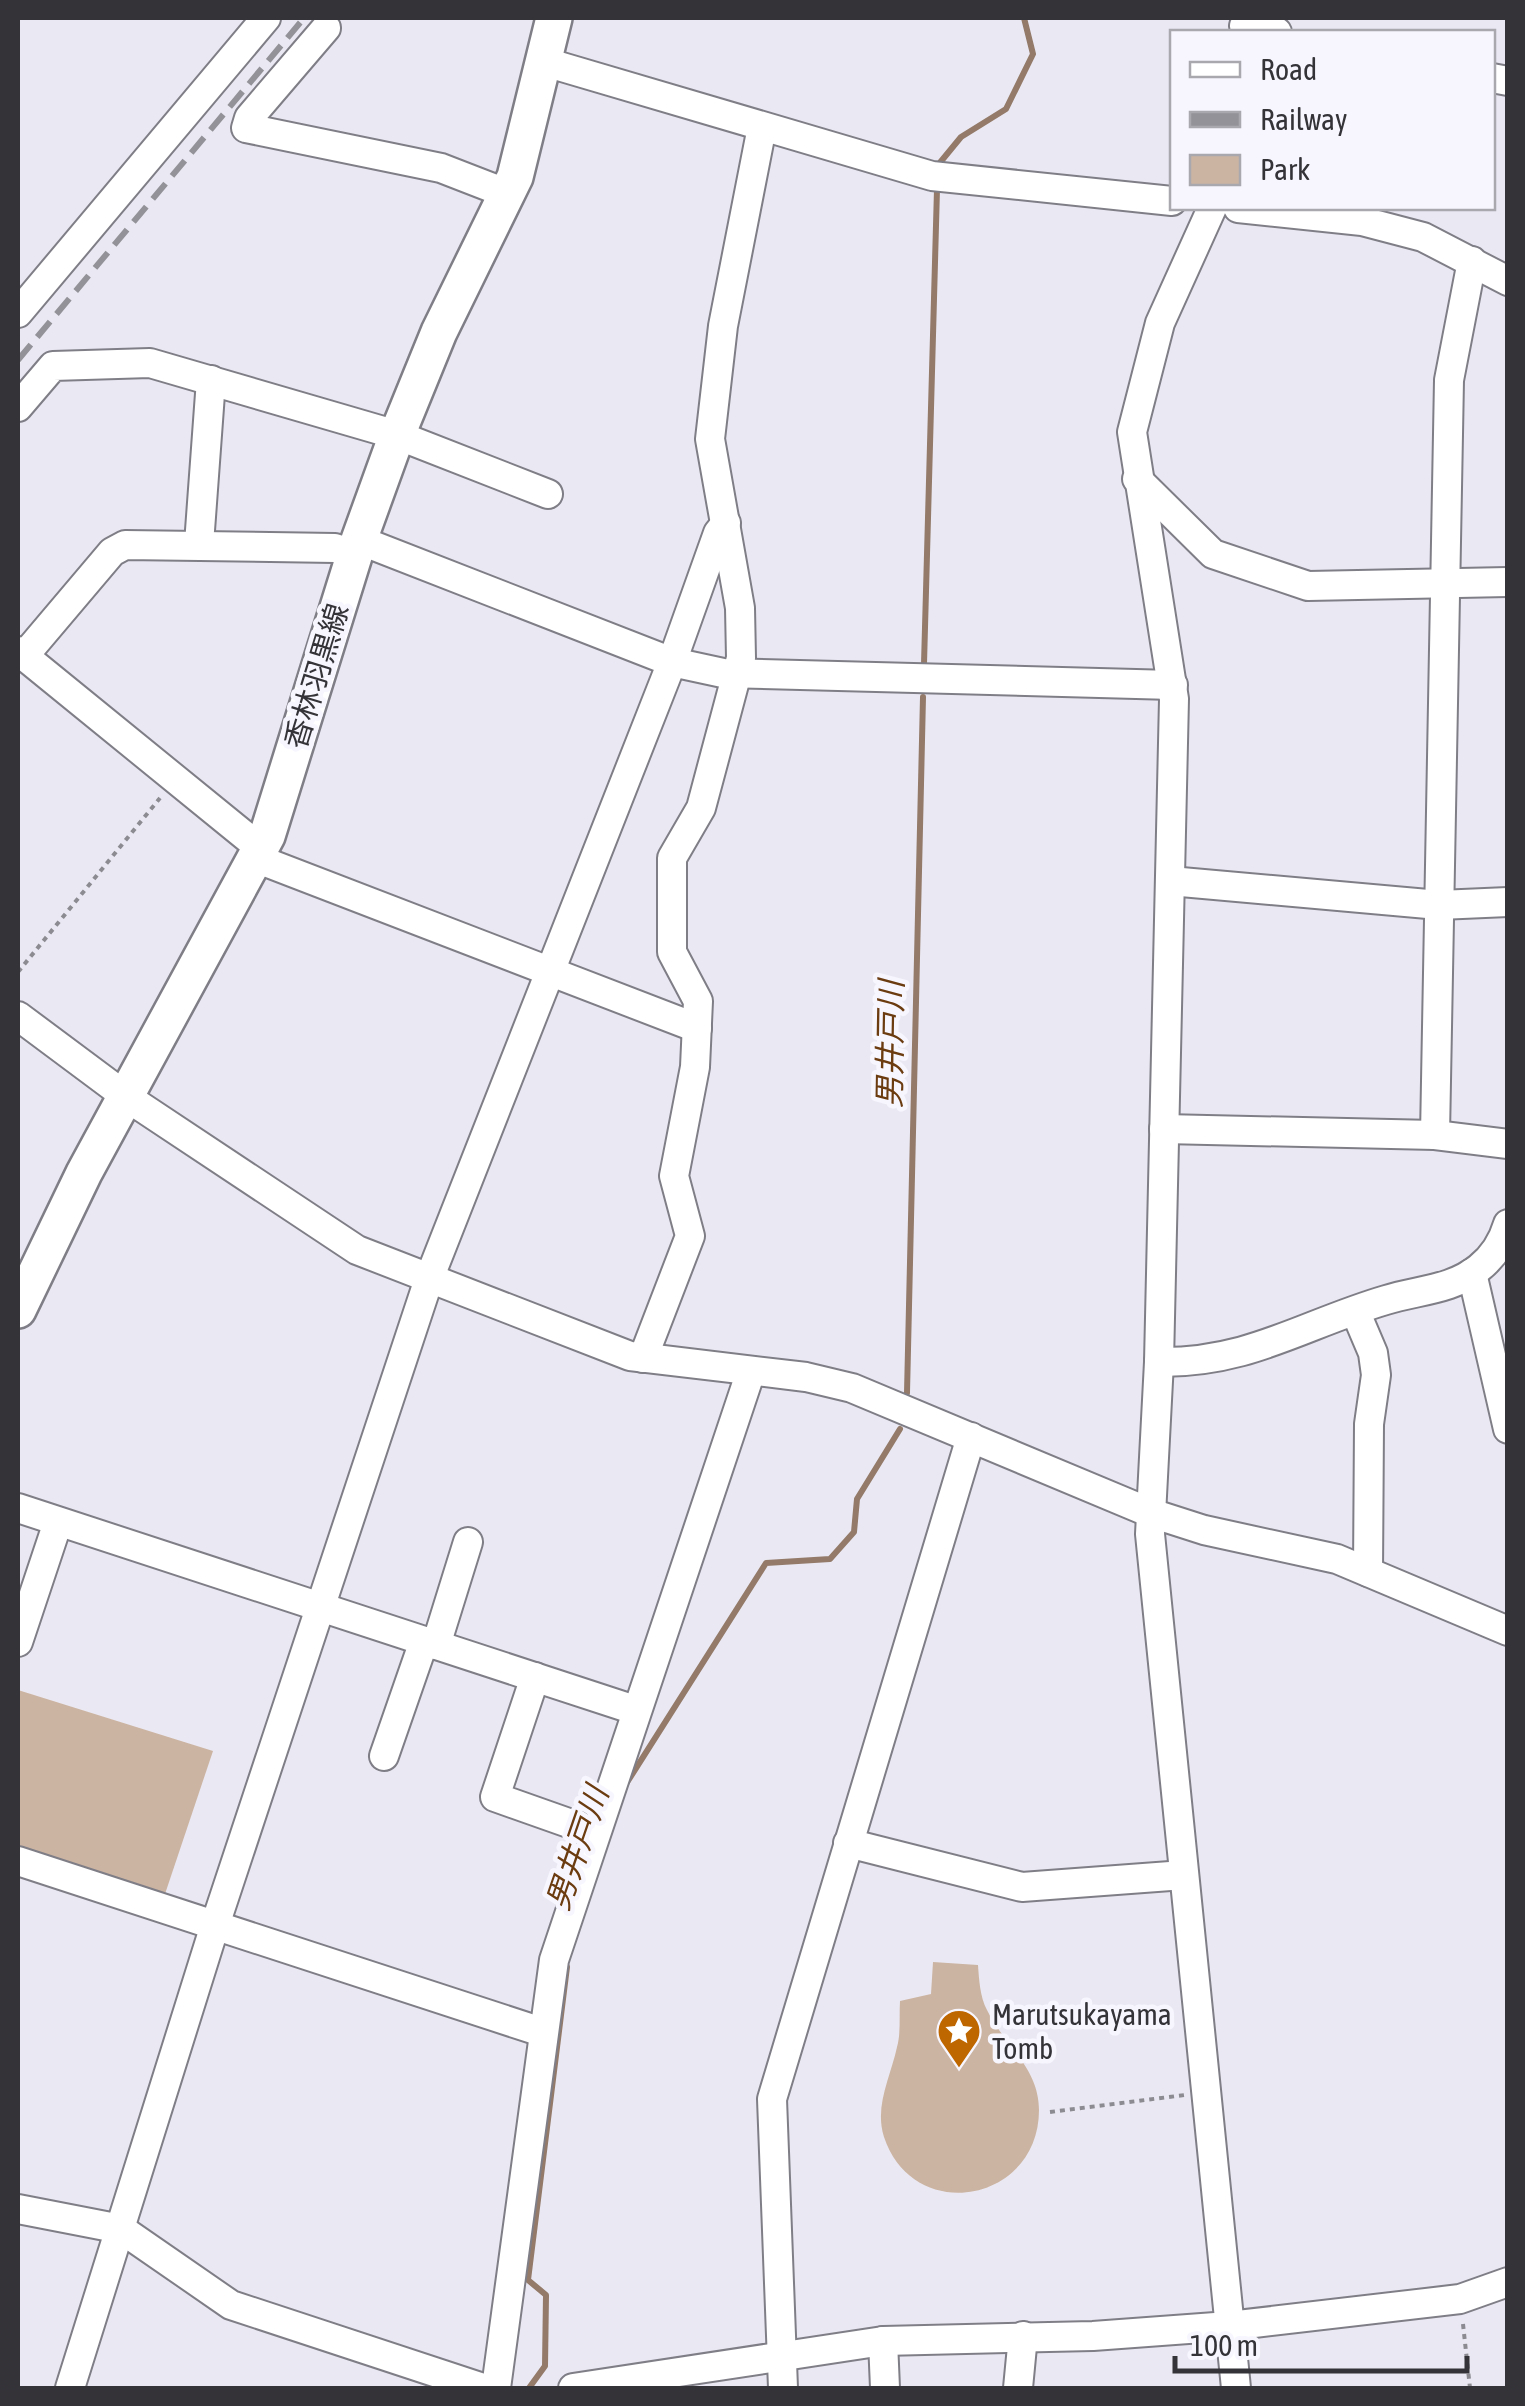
<svg xmlns="http://www.w3.org/2000/svg" width="1525" height="2406" font-family="'Asap Condensed','Noto Sans JP',sans-serif">
  <style>
    .green { fill: #ccb4a2 }
    .lines { fill: none; stroke-linecap: round; stroke-linejoin: round }
    .stream { stroke: #937a69; stroke-width: 6 }
    .minor-casing { stroke: #7f7e87; stroke-width: 32 }
    .major-casing { stroke: #7f7e87; stroke-width: 40 }
    .path { stroke: #8c8b92; stroke-width: 4; stroke-dasharray: 5 5; stroke-linecap: butt }
    .minor { stroke: #fff; stroke-width: 28 }
    .major { stroke: #fff; stroke-width: 35 }
    .rail { stroke: #939299; stroke-width: 6; stroke-dasharray: 20 10; stroke-linecap: butt }
    .labels { text-anchor: middle; dominant-baseline: central; stroke-width: 9; stroke-linejoin: round; paint-order: stroke }
    .street-label { font-size: 30px; fill: #343337; stroke: #f7f6ff }
    .poi-label { font-size: 30px; fill: #343337; stroke: #f7f6ff; text-anchor: start }
    .water-label { font-size: 32px; font-style: italic; fill: #6c3c11; stroke: #f7f6ff }
  </style>
  <rect width="100%" height="100%" fill="#eae9f3"/>
  <g class="green">
    <path d="M 18,1690 L 213,1751 L 165,1894 L 18,1847 Z"/>
    <path d="M 933,1962 L 978,1965 C 979,1979 980,1997 987,2010 C 1003,2044 1039,2067 1039,2110 C 1039,2202 914,2226 884,2137 C 874,2106 891,2076 897,2047 C 901,2033 899,2016 900,2001 L 931,1994 Z"/>
  </g>
  <g class="lines">
    <g class="stream">
      <path d="M 938,165 L 961,137 L 1006,109 L 1033,54 L 1024,18"/>
      <path d="M 924,664 L 937,189"/>
      <path d="M 907,1393 L 923,697"/>
      <path d="M 626,1784 L 766,1563 L 830,1559 L 854,1532 L 857,1499 L 900,1429"/>
      <path d="M 529,2388 L 545,2366 L 546,2295 L 528,2280 L 567,1967"/>
    </g>
    <defs>
      <g id="minor">
        <path d="M 1244,26 L 1277,32"/>
        <path d="M 326,28 L 249,118 L 246,128 L 441,168 L 508,194"/>
        <path d="M 545,62 L 932,176 L 1172,201"/>
        <path d="M 1492,78 L 1508,81"/>
        <path d="M 1212,208 L 1160,323 L 1132,432 L 1174,699 L 1159,1362 L 1150,1534 L 1236,2388"/>
        <path d="M 1238,208 L 1362,221 L 1423,237 L 1508,281"/>
        <path d="M 18,313 L 266,18"/>
        <path d="M 18,407 L 53,366 L 150,363 L 397,435 L 548,494"/>
        <path d="M 1137,479 L 1213,554 L 1308,586 L 1508,582"/>
        <path d="M 359,540 L 672,662 L 723,673 L 1173,685"/>
        <path d="M 199,544 L 211,380"/>
        <path d="M 18,651 L 260,848"/>
        <path d="M 24,656 L 112,552 L 125,545 L 335,548 L 354,554"/>
        <path d="M 255,858 L 697,1028"/>
        <path d="M 1170,881 L 1439,905 L 1508,902"/>
        <path d="M 18,1016 L 128,1098 L 357,1250 L 630,1356 L 806,1377 L 852,1388 L 1151,1513 L 1204,1530 L 1337,1559 L 1508,1631"/>
        <path d="M 1164,1129 L 1435,1135 L 1508,1144"/>
        <path d="M 1435,1135 L 1449,380 L 1472,261"/>
        <path d="M 1472,1273 L 1508,1429"/>
        <path d="M 1356,1313 L 1373,1353 L 1376,1375 L 1369,1424 L 1368,1572"/>
        <path d="M 643,1358 L 690,1236 L 674,1176 L 695,1067 L 698,1001 L 672,952 L 672,858 L 701,808 L 741,658 L 740,608 L 710,439 L 723,326 L 762,127"/>
        <path d="M 1159,1362 C 1250,1363 1304,1324 1386,1300 C 1418,1290 1452,1290 1479,1268 C 1493,1257 1503,1241 1508,1224"/>
        <path d="M 18,1508 L 635,1710"/>
        <path d="M 18,1642 L 58,1522"/>
        <path d="M 436,1645 L 468,1542"/>
        <path d="M 535,1677 L 495,1797 L 594,1832"/>
        <path d="M 384,1756 L 424,1641"/>
        <path d="M 848,1843 L 1022,1887 L 1184,1875"/>
        <path d="M 18,1861 L 542,2032"/>
        <path d="M 18,2209 L 121,2229 L 231,2305 L 483,2388"/>
        <path d="M 883,2341 L 885,2388"/>
        <path d="M 70,2388 L 216,1922 L 429,1279 L 672,662 L 718,533 L 726,523"/>
        <path d="M 496,2388 L 554,1960 L 751,1371"/>
        <path d="M 573,2388 L 883,2341 L 1093,2336 L 1229,2326 L 1460,2299 L 1508,2282"/>
        <path d="M 783,2388 L 772,2099 L 971,1437"/>
        <path d="M 1018,2388 L 1023,2336"/>
      </g>
      <path id="major" d="M 18,1310 L 84,1173 L 267,836 L 359,540 L 397,435 L 439,332 L 515,177 L 554,18"/>
    </defs>
    <use href="#minor" class="minor-casing"/>
    <use href="#major" class="major-casing"/>
    <g class="path">
      <path d="M 18,972 L 160,798"/>
      <path d="M 1050,2112 L 1185,2095"/>
      <path d="M 1463,2324 L 1470,2388"/>
    </g>
    <use href="#minor" class="minor"/>
    <use href="#major" class="major"/>
    <path class="rail" d="M 18,360 L 304,18"/>
  </g>
  <defs>
    <symbol id="sight-pin" viewBox="-11 -11 22 30"><path d="M0 17L-7.5 6A9.5 9.5 0 1 1 7.5 6Z" fill="#be6600" stroke="#f7f6ff"/><path d="M0-6L1.8-2.2L6-1.7L2.9 1.2L3.7 5.4L0 3.3L-3.7 5.4L-2.9 1.2L-6-1.7L-1.8-2.2Z" fill="#fff"/></symbol>
  </defs>
  <g fill-rule="evenodd">
    <use href="#sight-pin" x="934" y="2006" width="50" height="68"/>
  </g>
  <g class="labels">
    <g class="street-label">
      <text transform="translate(316 676) rotate(-73)">香林羽黒線</text>
    </g>
    <g class="poi-label">
      <text x="992" y="2014">Marutsukayama<tspan x="992" dy="34">Tomb</tspan></text>
    </g>
    <g class="water-label">
      <text transform="translate(890 1044) rotate(-89)">男井戸川</text>
      <text transform="translate(577 1848) rotate(-71)">男井戸川</text>
    </g>
  </g>
  <rect width="1525" height="2406" fill="none" stroke="#343337" stroke-width="40"/>
  <rect x="1170" y="30" width="325" height="180" fill="#f7f6ff" stroke="#a9a8af" stroke-width="2.5"/>
  <rect x="1190" y="62" width="50" height="15" fill="#ffffff" stroke="#a9a8af" stroke-width="2.5"/>
  <text x="1260" y="80" font-size="30" fill="#343337">Road</text>
  <rect x="1190" y="112" width="50" height="15" fill="#939299" stroke="#a9a8af" stroke-width="2.5"/>
  <text x="1260" y="130" font-size="30" fill="#343337">Railway</text>
  <rect x="1190" y="155" width="50" height="30" fill="#ccb4a2" stroke="#a9a8af" stroke-width="2.5"/>
  <text x="1260" y="180" font-size="30" fill="#343337">Park</text>
  <path d="M1175 2356v15h292v-15" fill="none" stroke="#343337" stroke-width="5"/>
  <text x="1190" y="2356" font-size="30" fill="#343337" stroke="#f7f6ff" stroke-width="8" paint-order="stroke">100 m</text>
</svg>
